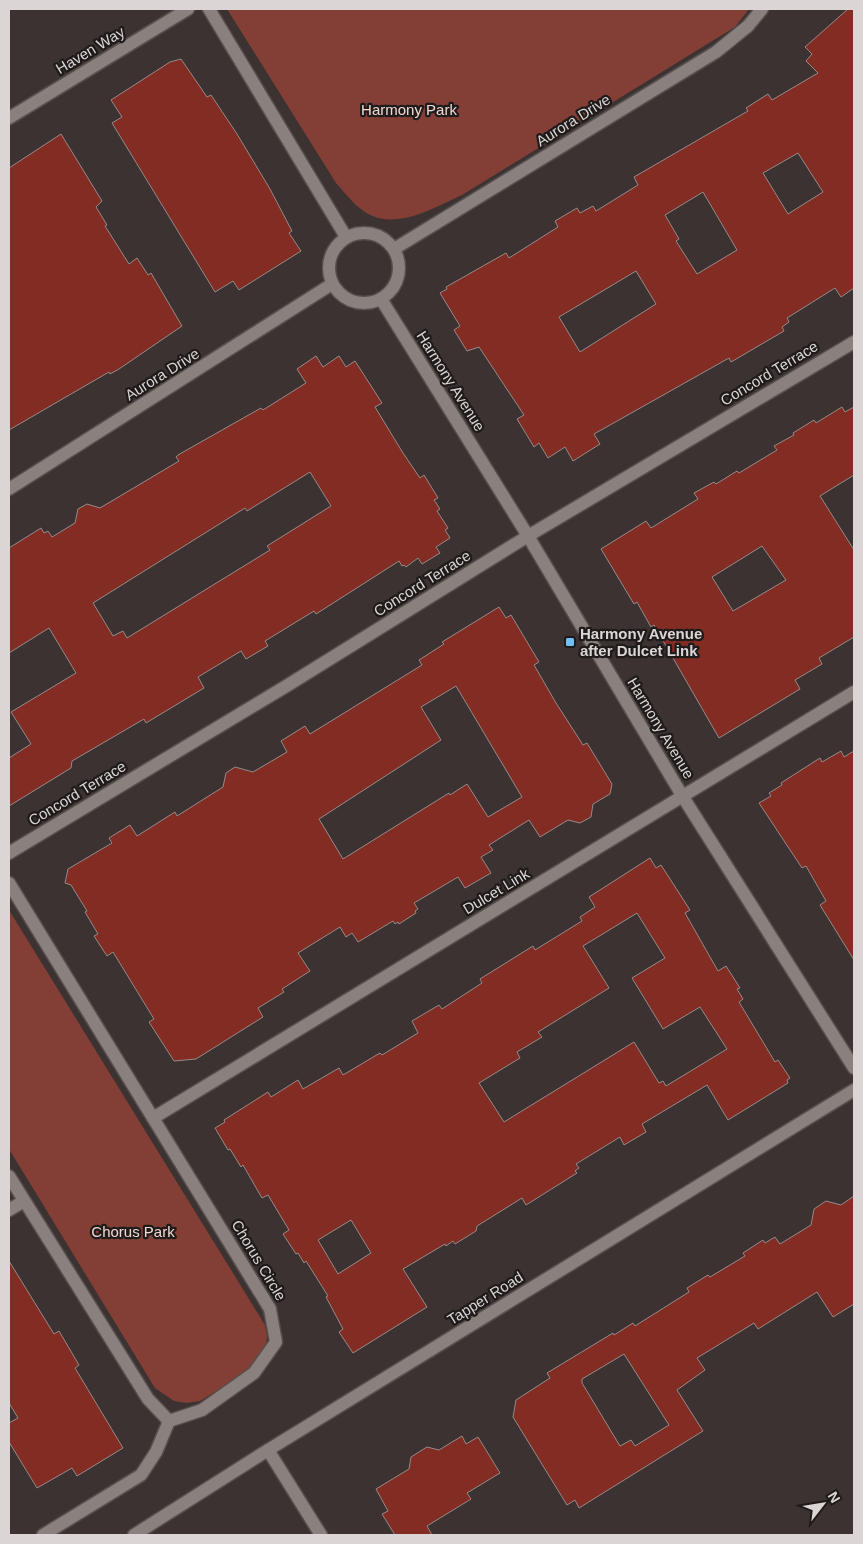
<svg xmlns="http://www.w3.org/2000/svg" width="863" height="1544" font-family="Arial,sans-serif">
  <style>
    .green { fill: #833f36 }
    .building { fill: #822c24; stroke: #958b89; fill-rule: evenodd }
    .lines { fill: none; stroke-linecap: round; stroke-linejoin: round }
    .minor-casing { stroke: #564f4e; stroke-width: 15 }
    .minor { stroke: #8a807e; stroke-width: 12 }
    .poi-dot { fill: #72c1f5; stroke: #1f1b1a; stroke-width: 2 }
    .labels { text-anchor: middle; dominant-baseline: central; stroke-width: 4.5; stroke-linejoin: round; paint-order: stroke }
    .street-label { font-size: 15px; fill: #dbd6d5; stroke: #1f1b1a }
    .park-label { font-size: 15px; fill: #f2d8d3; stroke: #1f1b1a }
    .poi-label { font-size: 15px; font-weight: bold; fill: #dbd6d5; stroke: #1f1b1a; text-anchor: start }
  </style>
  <rect width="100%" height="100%" fill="#3b3231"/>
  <g class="green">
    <path d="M 227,9 L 749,9 L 735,27 L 462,195 C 435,207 400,229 370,215 C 356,208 346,194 336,183 Z"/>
    <path d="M 9,910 L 265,1325 L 267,1336 L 266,1348 L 252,1369 L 200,1401 L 187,1403 L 174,1401 L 155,1388 L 9,1149 Z"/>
  </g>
  <g class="building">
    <path d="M 848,9 L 854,9 L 854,288 L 841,297 L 835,288 L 787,318 L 789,322 L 782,327 L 784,331 L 731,362 L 729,358 L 594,434 L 600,444 L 573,461 L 565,447 L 548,458 L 539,443 L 534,447 L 517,419 L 524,415 L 479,347 L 467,351 L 454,330 L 460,326 L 440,293 L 447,289 L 446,287 L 506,253 L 509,258 L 558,227 L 555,221 L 577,208 L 580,213 L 593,206 L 596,211 L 638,185 L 634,177 L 748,111 L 746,108 L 768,94 L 772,100 L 818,73 L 806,61 L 812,54 L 805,47 ZM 798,153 L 823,192 L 788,214 L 763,173 ZM 703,192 L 737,250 L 697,274 L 676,241 L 679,239 L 665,215 ZM 636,271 L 656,304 L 580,352 L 559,317 Z"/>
    <path d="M 181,59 L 207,97 L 211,95 L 237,134 L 270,189 L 292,231 L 289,233 L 301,251 L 239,290 L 233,281 L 215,292 L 112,123 L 122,117 L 111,100 L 170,62 Z"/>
    <path d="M 61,134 L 102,201 L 96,207 L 107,225 L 105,226 L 129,264 L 137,258 L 148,275 L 151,273 L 182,326 L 119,369 L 110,374 L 109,372 L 9,430 L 9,168 Z"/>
    <path d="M 316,356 L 323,367 L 339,356 L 346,367 L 355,361 L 382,403 L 375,407 L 403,453 L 420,478 L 424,475 L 438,498 L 434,500 L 440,509 L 437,511 L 448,528 L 445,530 L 450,538 L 436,547 L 440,553 L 422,564 L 418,558 L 406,567 L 404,565 L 402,566 L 399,561 L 316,614 L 314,611 L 265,641 L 268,646 L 246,659 L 241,651 L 198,677 L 204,688 L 146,723 L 144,719 L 72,761 L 71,768 L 9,806 L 9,758 L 31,744 L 11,712 L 76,673 L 49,628 L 9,653 L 9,548 L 41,528 L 44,533 L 48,531 L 52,537 L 75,523 L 78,509 L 87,504 L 100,508 L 179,461 L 176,457 L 178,455 L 261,408 L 263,410 L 306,383 L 297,369 ZM 310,472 L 331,506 L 267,546 L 270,550 L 127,638 L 123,631 L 113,636 L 93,603 L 245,508 L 247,511 Z"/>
    <path d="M 842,407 L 845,412 L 854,407 L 854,475 L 820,496 L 854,550 L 854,637 L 819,658 L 822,664 L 795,680 L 800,689 L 719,738 L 654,625 L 651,627 L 637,602 L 634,604 L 601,549 L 646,521 L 651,528 L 698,499 L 694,493 L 714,482 L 716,484 L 737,471 L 739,473 L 777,450 L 774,446 L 794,435 L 793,433 L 814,420 L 816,423 ZM 762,546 L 786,580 L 733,611 L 712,577 Z"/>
    <path d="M 499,607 L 506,618 L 511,615 L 539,662 L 534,665 L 556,703 L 583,745 L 587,743 L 612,784 L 610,794 L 593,804 L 591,817 L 580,823 L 568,820 L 540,837 L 529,820 L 489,845 L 493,850 L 481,857 L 491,873 L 465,888 L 458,877 L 414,903 L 418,909 L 415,911 L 416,913 L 399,924 L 398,922 L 395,924 L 393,921 L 358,942 L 352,933 L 346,937 L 340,927 L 298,953 L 310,971 L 282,989 L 284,992 L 258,1008 L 263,1017 L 196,1059 L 174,1061 L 149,1022 L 154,1019 L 113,952 L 107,956 L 94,936 L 98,934 L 85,912 L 87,911 L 71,885 L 65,883 L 68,869 L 112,843 L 109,838 L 130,825 L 137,836 L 175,812 L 177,816 L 223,787 L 226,773 L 235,767 L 253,772 L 287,752 L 281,741 L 305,726 L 310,734 L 422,665 L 419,660 L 444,644 L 442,642 ZM 456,686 L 522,797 L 488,817 L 467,784 L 450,795 L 449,793 L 343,859 L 319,819 L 441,740 L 421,707 Z"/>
    <path d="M 841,751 L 844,757 L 854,751 L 854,960 L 820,905 L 826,901 L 806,866 L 802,868 L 759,803 L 771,796 L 769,793 L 782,785 L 781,783 L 820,758 L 822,762 Z"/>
    <path d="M 650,858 L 656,868 L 661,865 L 690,910 L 685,913 L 718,971 L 726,966 L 740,988 L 737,989 L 743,999 L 739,1002 L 775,1062 L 778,1060 L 790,1078 L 787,1080 L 788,1083 L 728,1120 L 707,1085 L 642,1124 L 646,1132 L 624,1145 L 620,1137 L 576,1164 L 579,1168 L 575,1171 L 577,1173 L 526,1205 L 522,1198 L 477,1226 L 476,1231 L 455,1244 L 453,1241 L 446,1246 L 445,1244 L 403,1269 L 427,1307 L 353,1353 L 339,1332 L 343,1329 L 326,1297 L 328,1296 L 306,1261 L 304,1263 L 298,1253 L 296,1254 L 283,1234 L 289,1230 L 268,1195 L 262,1198 L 243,1165 L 241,1167 L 230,1149 L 228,1150 L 215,1128 L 225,1122 L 224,1120 L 268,1092 L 271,1097 L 298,1080 L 303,1089 L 339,1068 L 343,1075 L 380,1053 L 382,1055 L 418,1033 L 412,1021 L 439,1005 L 442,1009 L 482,983 L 480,979 L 533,946 L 535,950 L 582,921 L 580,917 L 595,907 L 589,897 ZM 637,913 L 665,958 L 632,978 L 663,1029 L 700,1007 L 727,1049 L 666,1086 L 663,1081 L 659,1083 L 634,1042 L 504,1122 L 479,1083 L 520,1058 L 517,1052 L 542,1037 L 538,1032 L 609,988 L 583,946 ZM 351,1220 L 371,1253 L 338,1274 L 318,1240 Z"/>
    <path d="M 854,1196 L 854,1304 L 833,1317 L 817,1292 L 758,1329 L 754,1323 L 697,1358 L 705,1370 L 677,1390 L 703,1431 L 579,1508 L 575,1500 L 567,1505 L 513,1417 L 516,1400 L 550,1378 L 547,1373 L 613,1333 L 614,1335 L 633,1323 L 635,1326 L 689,1292 L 687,1288 L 708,1275 L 710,1277 L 745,1256 L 743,1253 L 763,1240 L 765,1243 L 775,1237 L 780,1244 L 811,1225 L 814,1209 L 826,1201 L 841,1205 ZM 624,1354 L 669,1425 L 635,1446 L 631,1440 L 620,1446 L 582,1383 L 582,1379 Z"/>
    <path d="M 9,1261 L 54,1334 L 59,1331 L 79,1365 L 75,1368 L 123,1448 L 77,1476 L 72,1468 L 37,1488 L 9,1442 L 9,1423 L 18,1418 L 9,1403 Z"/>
    <path d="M 462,1436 L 466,1444 L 478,1437 L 500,1473 L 467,1493 L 471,1499 L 427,1526 L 432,1535 L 395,1535 L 382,1514 L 388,1511 L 376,1489 L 409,1469 L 411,1457 L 427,1447 L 439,1450 Z"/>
  </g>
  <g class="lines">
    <defs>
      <g id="minor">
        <path d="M 209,9 L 346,237"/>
        <path d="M 9,118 L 188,9"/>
        <circle cx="364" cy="268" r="35"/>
        <path d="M 394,249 L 716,52 L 748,26 L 762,9"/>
        <path d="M 381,299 L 528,536 L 683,797 L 854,1068"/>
        <path d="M 9,489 L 332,284"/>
        <path d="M 9,853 L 288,685 L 528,536 L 854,342"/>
        <path d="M 9,883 L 270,1309 L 276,1342 L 254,1373 L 202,1410 L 169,1421 L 148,1399 L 9,1176"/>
        <path d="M 153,1118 L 854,692"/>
        <path d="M 9,1210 L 24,1201"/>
        <path d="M 268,1450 L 321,1535"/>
        <path d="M 43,1535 L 141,1475 L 156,1452 L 169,1421"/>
        <path d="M 134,1535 L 268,1450 L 854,1090"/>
      </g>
    </defs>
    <use href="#minor" class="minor-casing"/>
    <use href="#minor" class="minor"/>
  </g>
  <rect class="poi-dot" x="565" y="637" width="10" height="10" rx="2.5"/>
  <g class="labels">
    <g class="street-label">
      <text transform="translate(90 50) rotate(-31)">Haven Way</text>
      <text transform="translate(573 120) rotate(-32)">Aurora Drive</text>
      <text transform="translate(769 373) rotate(-31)">Concord Terrace</text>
      <text transform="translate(162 374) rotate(-32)">Aurora Drive</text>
      <text transform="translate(451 381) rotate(58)">Harmony Avenue</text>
      <text transform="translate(422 583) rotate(-32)">Concord Terrace</text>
      <text transform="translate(661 728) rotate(59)">Harmony Avenue</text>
      <text transform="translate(77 793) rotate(-31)">Concord Terrace</text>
      <text transform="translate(496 891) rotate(-31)">Dulcet Link</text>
      <text transform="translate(259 1260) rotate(59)">Chorus Circle</text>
      <text transform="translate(485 1298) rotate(-32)">Tapper Road</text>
    </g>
    <g class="park-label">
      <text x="409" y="109">Harmony Park</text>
      <text x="133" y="1231">Chorus Park</text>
    </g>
    <g class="poi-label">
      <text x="580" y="633">Harmony Avenue<tspan x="580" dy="17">after Dulcet Link</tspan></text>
    </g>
  </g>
  <rect width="863" height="1544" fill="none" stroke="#dbd6d5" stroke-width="20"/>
  <g transform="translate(823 1504) rotate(59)" stroke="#1f1b1a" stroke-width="4" paint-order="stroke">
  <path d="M0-4L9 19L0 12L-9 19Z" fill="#dbd6d5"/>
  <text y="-8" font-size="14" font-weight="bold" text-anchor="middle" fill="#dbd6d5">N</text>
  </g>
</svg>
